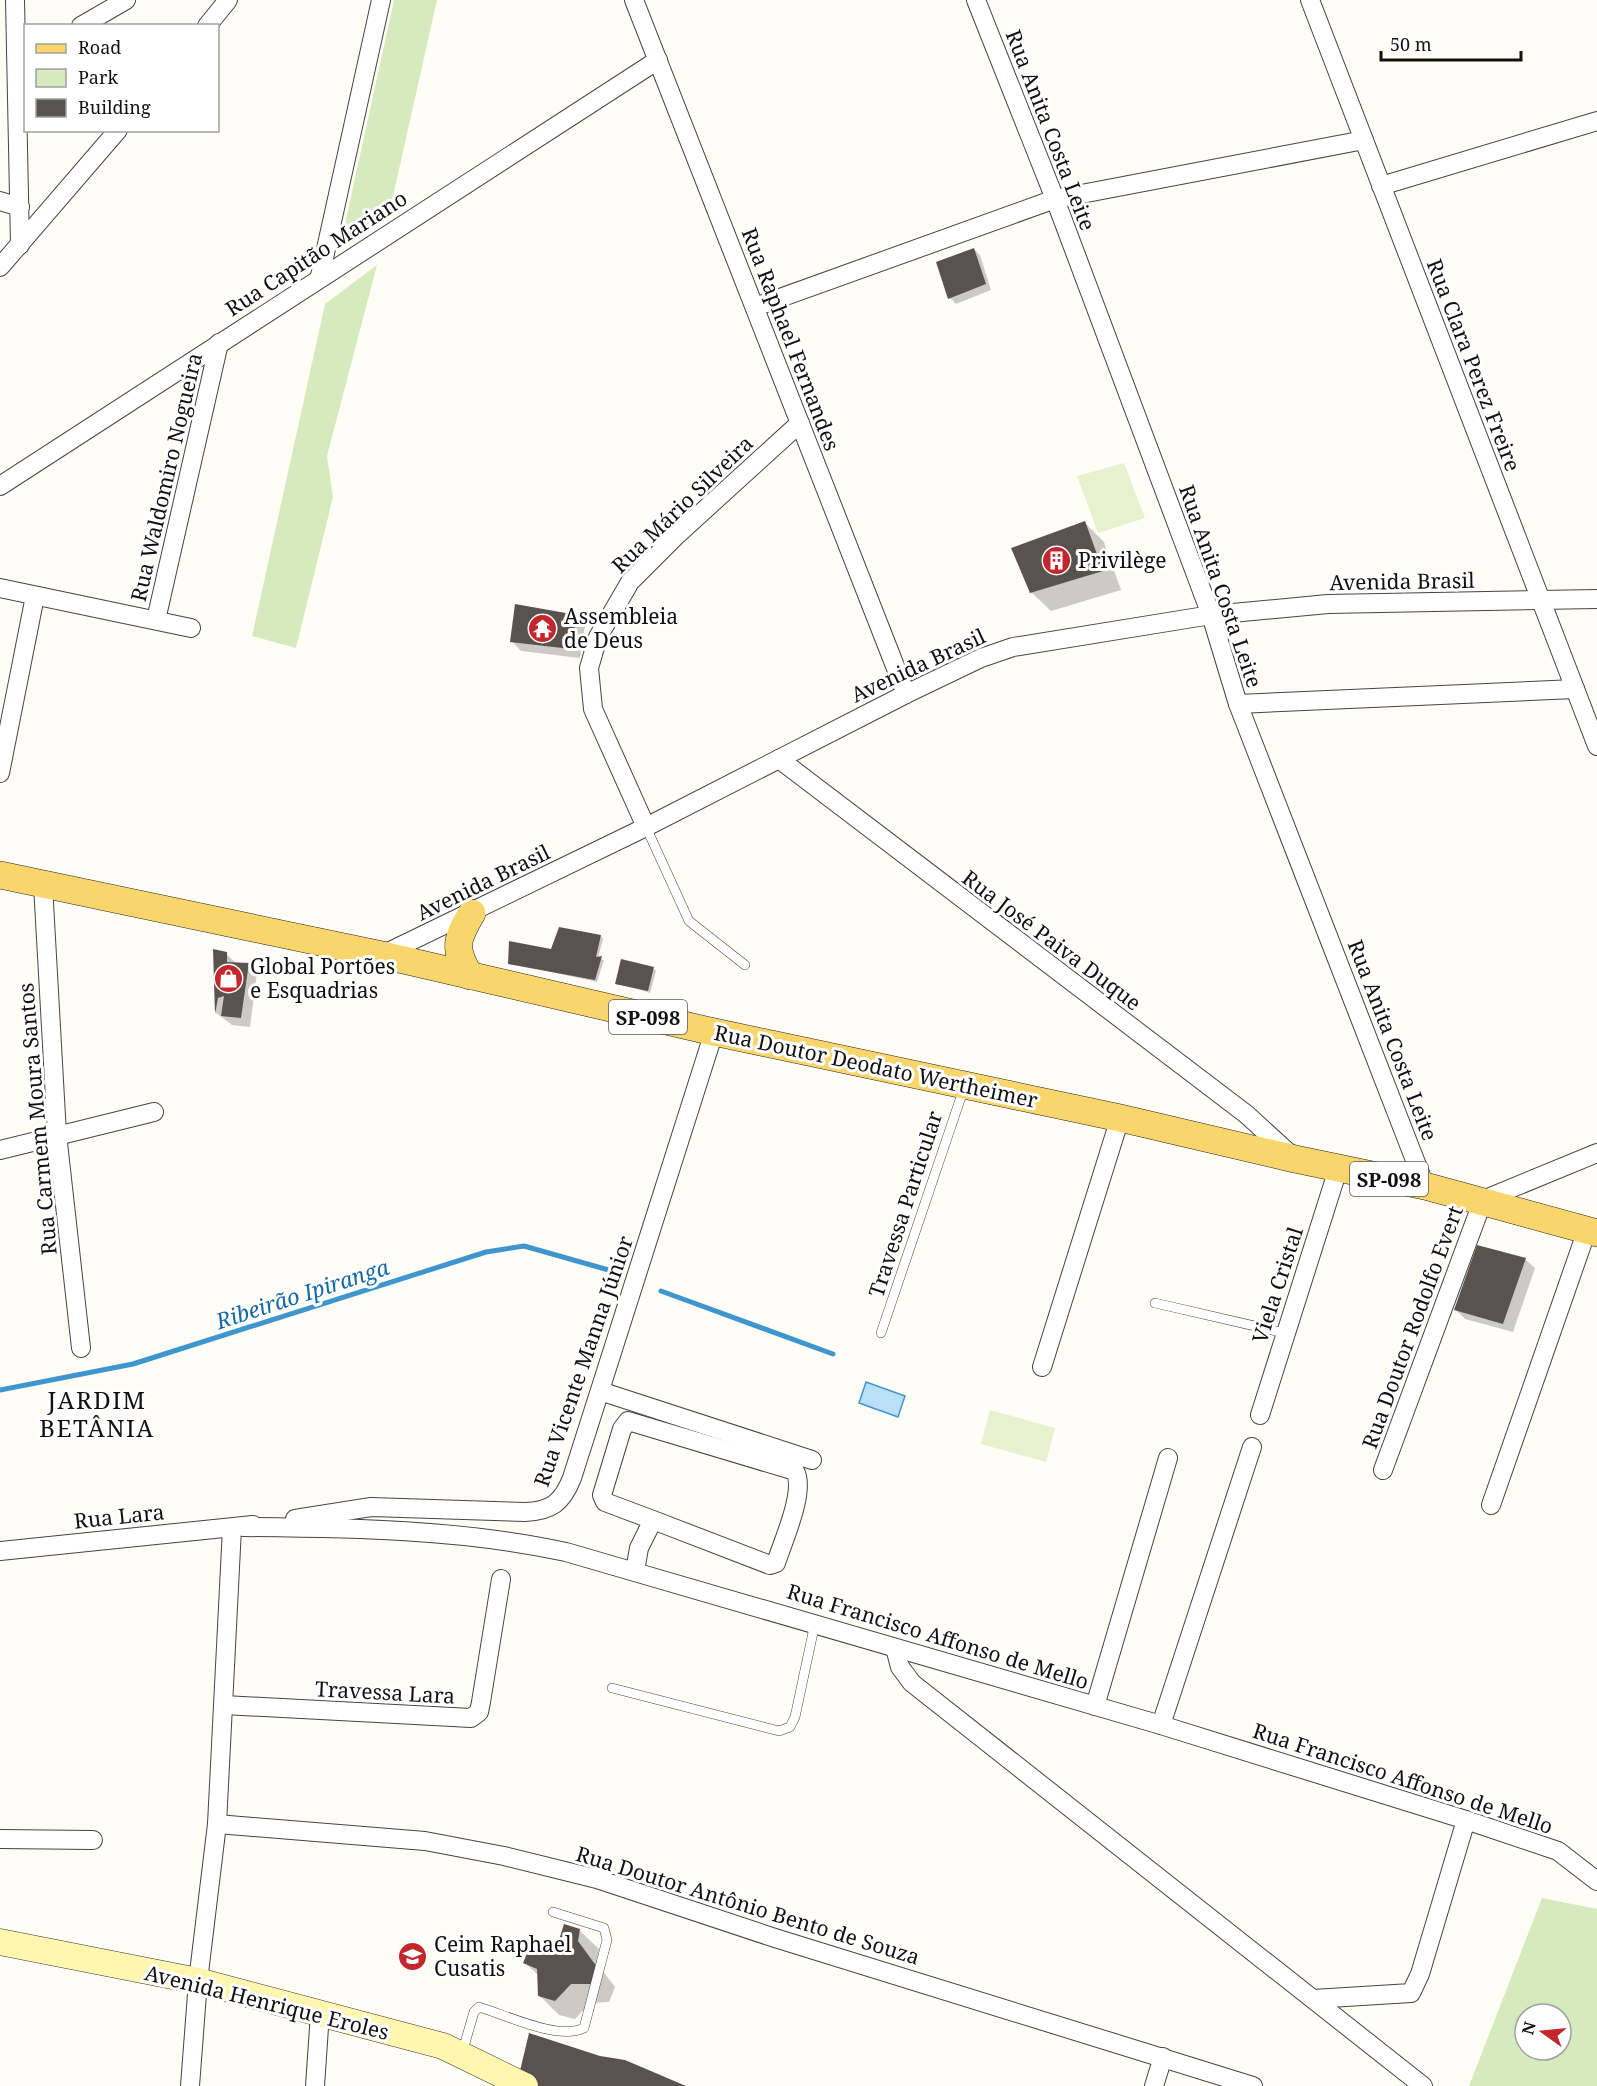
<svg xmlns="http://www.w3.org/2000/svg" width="1597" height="2086" font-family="'Noto Serif',serif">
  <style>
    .green { fill: #d5ebbd; fill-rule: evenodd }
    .pitch { fill: #e6f2cf }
    .water { fill: #b9e0f7; stroke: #3f96cf; stroke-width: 1.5 }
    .shadow { fill: #0003 }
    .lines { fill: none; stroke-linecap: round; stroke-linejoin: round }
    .stream { stroke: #3f96cf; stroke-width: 5 }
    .building { fill: #5a524d }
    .lane-casing { stroke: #444; stroke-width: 10 }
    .street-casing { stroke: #444; stroke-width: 20 }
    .secondary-casing { stroke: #333; stroke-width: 27 }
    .primary-casing { stroke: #222; stroke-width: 28 }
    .lane { stroke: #fff; stroke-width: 9 }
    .street { stroke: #fff; stroke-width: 18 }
    .secondary { stroke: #fff6b0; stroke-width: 26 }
    .primary { stroke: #f9d66b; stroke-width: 27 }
    .labels { text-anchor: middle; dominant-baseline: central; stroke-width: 6; stroke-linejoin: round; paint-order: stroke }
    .shield { fill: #fff; stroke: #585858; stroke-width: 1.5 }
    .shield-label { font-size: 20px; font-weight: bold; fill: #111 }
    .street-label { font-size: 21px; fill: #111; stroke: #fff }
    .poi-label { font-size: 21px; fill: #111; stroke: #fff; text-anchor: start }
    .water-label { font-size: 22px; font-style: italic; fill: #1768a6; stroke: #fff }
    .quarter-label { font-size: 24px; letter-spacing: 1.5px; fill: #111; stroke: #fff }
  </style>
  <rect width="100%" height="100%" fill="#fffdf5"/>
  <g class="green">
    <path d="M 394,0 L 437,0 L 389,214 L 341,242 Z"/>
    <path d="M 377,265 L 327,456 L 333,497 L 296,648 L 252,636 L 325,304 Z"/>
    <path d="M 1542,1898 L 1597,1909 L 1597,2086 L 1469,2086 ZM 1525,2014 L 1561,2014 L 1561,2050 L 1525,2050 Z"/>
  </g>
  <g class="pitch">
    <path d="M 1124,463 L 1145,518 L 1098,533 L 1077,476 Z"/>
    <path d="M 990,1410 L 1055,1428 L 1046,1462 L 981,1444 Z"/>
  </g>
  <path class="water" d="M 866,1382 L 905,1396 L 898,1417 L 859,1403 Z"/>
  <g class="shadow">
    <path d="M 974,249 L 980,255 L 991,290 L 956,304 L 950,298 Z"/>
    <path d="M 1085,523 L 1104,542 L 1121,590 L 1051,611 L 1031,592 Z"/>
    <path d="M 576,616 L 585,626 L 580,658 L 521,651 L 512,641 Z"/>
    <path d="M 601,936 L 603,939 L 598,958 L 604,960 L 597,982 L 510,963 Z"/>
    <path d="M 214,950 L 226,954 L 236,963 L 248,964 L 257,973 L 250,1027 L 232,1025 L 216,1013 Z"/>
    <path d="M 653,968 L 656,971 L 650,993 L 617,983 Z"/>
    <path d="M 1525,1259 L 1535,1268 L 1513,1332 L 1465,1319 L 1456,1310 Z"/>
    <path d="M 579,1930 L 599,1949 L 596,1962 L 615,1987 L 609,2002 L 590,2003 L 575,2019 L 559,2015 L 539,1995 L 539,1976 L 525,1963 Z"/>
  </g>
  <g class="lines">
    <g class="stream">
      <path d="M 661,1291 L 833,1354"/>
      <path d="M 0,1390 L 133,1364 L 486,1252 L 524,1246 L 612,1271"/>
    </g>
  </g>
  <g class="building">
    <path d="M 974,248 L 986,284 L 948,299 L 936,262 Z"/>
    <path d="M 1085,521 L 1103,571 L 1030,593 L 1011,548 Z"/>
    <path d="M 515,604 L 577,615 L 571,649 L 510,642 Z"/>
    <path d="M 559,927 L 601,935 L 596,957 L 602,956 L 595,980 L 508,964 L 509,941 L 551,949 Z"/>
    <path d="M 213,949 L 227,952 L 227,962 L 249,963 L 241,1018 L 221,1016 L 224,996 L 218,998 L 215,1014 Z"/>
    <path d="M 621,959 L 654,967 L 648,991 L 615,984 Z"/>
    <path d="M 1477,1245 L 1526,1258 L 1503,1324 L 1454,1310 Z"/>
    <path d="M 564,1924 L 580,1929 L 578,1941 L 597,1967 L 591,1984 L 571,1984 L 555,2001 L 538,1996 L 537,1969 L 523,1963 L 530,1946 L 558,1943 Z"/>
    <path d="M 529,2033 L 600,2056 L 625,2060 L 686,2086 L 536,2086 L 519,2075 Z"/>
  </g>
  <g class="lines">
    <defs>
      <g id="lane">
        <path d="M 646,827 L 689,921 L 745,965"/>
        <path d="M 1155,1303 L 1285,1333"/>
        <path d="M 881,1333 L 964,1088"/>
        <path d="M 612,1688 L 779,1731 L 790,1727 L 795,1717 L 815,1623"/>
        <path d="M 462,2053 L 474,2012 L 479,2007 C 506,2015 559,2041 584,2028 L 607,1940 L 604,1928 L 553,1912"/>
      </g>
      <g id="street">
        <path d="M 15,0 L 20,245"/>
        <path d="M 634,0 L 906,694"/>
        <path d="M 976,0 L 1055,199 L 1211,615 L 1238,704 L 1425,1186"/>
        <path d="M 1310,0 L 1597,746"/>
        <path d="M 81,26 L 126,0"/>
        <path d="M 207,26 L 228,0"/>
        <path d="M 1381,186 L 1597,121"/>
        <path d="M 0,201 L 20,207"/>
        <path d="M 0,267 L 118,130"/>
        <path d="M 320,276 L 381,0"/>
        <path d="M 755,307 L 1055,199 L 1364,140"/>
        <path d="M 0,486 L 658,60"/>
        <path d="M 0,588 L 191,628"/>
        <path d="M 156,620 L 219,343"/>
        <path d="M 1238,704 L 1575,689"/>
        <path d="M 779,759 L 1246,1114 L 1292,1156"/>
        <path d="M 0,773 L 35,596"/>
        <path d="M 646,827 L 593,709 L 589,668 L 598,637 L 630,582 L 678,534 L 800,423"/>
        <path d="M 43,885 L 57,1134 L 81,1348"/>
        <path d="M 382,955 L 646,827 L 906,694 L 981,658 L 1013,647 L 1211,615 L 1328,604 L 1597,599"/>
        <path d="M 0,1150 L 154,1112"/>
        <path d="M 1042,1367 L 1120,1118"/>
        <path d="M 600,1391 L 812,1460"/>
        <path d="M 1260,1415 L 1338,1169"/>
        <path d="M 1383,1470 L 1483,1200 L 1597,1153"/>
        <path d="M 1491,1505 L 1587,1230"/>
        <path d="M 295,1519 L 371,1507 L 525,1512 C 551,1511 562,1503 572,1478 L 714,1032"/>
        <path d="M 243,1527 C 352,1528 460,1529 566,1552 L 1161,1725 L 1466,1820 L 1558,1851 L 1597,1881"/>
        <path d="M 0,1551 L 253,1525"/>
        <path d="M 635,1571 L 639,1548 L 653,1520 L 605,1502 L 602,1495 L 622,1429 L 628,1421 L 795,1471 C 806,1491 783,1541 776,1563 L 770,1565 L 653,1520"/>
        <path d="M 895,1648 L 900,1667 L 912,1683 L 1423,2086"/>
        <path d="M 224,1705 L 471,1718 L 479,1712 L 481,1702 L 501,1579"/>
        <path d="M 1095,1706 L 1168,1458"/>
        <path d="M 1161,1725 L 1252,1447"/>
        <path d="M 217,1824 L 425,1841 L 504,1856 L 597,1879 L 775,1938 L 1253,2086"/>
        <path d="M 0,1839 L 93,1840"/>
        <path d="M 1313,1999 L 1411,1993 L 1420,1974 L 1466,1820"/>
        <path d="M 190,2086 L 198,1981 L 217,1824 L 232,1528"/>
        <path d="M 315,2086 L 320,2013"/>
        <path d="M 1154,2086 L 1163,2057"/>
      </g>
      <path id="secondary" d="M 0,1942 L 198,1981 L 443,2046 L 525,2086"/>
      <g id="primary">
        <path d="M 0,875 L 382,955 L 714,1032 L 1120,1118 L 1295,1159 L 1425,1186 L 1597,1233"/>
        <path d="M 470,976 C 453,948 456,940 472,913"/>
      </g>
    </defs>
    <use href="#lane" class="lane-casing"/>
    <use href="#street" class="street-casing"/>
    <use href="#secondary" class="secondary-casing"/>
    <use href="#primary" class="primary-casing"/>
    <use href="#lane" class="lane"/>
    <use href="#street" class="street"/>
    <use href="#secondary" class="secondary"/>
    <use href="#primary" class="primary"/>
  </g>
  <defs>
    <symbol id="building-disc" viewBox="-11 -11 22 22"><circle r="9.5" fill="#c4262e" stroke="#fff"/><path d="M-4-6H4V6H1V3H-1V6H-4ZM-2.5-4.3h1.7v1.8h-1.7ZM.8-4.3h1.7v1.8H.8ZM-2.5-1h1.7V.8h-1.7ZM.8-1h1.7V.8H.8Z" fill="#fff"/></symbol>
    <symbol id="temple-disc" viewBox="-11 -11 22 22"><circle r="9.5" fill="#c4262e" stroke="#fff"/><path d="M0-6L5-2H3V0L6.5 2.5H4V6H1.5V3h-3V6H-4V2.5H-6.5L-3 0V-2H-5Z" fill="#fff"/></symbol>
    <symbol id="shop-disc" viewBox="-11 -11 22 22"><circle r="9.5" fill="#c4262e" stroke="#fff"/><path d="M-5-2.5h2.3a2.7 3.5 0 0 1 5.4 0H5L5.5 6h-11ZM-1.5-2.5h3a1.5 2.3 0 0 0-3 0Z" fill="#fff"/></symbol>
    <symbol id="school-disc" viewBox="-11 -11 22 22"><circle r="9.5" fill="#c4262e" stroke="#fff"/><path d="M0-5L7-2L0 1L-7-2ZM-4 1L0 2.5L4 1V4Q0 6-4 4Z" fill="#fff"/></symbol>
  </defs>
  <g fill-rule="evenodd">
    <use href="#building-disc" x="1040" y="544" width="33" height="33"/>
    <use href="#temple-disc" x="526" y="612" width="33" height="33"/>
    <use href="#shop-disc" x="212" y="962" width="33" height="33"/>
    <use href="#school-disc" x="396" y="1940" width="33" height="33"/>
  </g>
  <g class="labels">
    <g class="shield">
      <rect x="609" y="1000" width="78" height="34" rx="4.5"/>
      <rect x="1350" y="1162" width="78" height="34" rx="4.5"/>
    </g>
    <g class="shield-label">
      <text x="648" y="1017">SP-098</text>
      <text x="1389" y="1179">SP-098</text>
    </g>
    <g class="street-label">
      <text transform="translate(1051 130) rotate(69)">Rua Anita Costa Leite</text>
      <text transform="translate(316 253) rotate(-33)">Rua Capitão Mariano</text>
      <text transform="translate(791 339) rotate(69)">Rua Raphael Fernandes</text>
      <text transform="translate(1474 365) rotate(69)">Rua Clara Perez Freire</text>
      <text transform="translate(166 477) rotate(-77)">Rua Waldomiro Nogueira</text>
      <text transform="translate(682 504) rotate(-44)">Rua Mário Silveira</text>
      <text transform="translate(1402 581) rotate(-1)">Avenida Brasil</text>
      <text transform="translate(1221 586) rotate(71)">Rua Anita Costa Leite</text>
      <text transform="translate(918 665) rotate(-25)">Avenida Brasil</text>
      <text transform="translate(483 882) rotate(-26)">Avenida Brasil</text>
      <text transform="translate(1052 940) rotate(37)">Rua José Paiva Duque</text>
      <text transform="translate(1393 1040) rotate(69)">Rua Anita Costa Leite</text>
      <text transform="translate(876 1066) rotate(12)">Rua Doutor Deodato Wertheimer</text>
      <text transform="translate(37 1119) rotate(-95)">Rua Carmem Moura Santos</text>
      <text transform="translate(905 1204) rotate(-72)">Travessa Particular</text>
      <text transform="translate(1277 1285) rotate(-72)">Viela Cristal</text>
      <text transform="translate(1412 1327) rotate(-70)">Rua Doutor Rodolfo Evert</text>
      <text transform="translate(583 1361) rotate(-71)">Rua Vicente Manna Júnior</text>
      <text transform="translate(119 1516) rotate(-6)">Rua Lara</text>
      <text transform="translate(938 1636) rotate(17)">Rua Francisco Affonso de Mello</text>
      <text transform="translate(385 1692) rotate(3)">Travessa Lara</text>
      <text transform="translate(1403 1778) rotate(18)">Rua Francisco Affonso de Mello</text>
      <text transform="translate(748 1905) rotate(17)">Rua Doutor Antônio Bento de Souza</text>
      <text transform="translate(267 2002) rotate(14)">Avenida Henrique Eroles</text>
    </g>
    <g class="poi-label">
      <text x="1078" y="560">Privilège</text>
      <text x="564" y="616">Assembleia<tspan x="564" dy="24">de Deus</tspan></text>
      <text x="250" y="966">Global Portões<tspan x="250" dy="24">e Esquadrias</tspan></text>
      <text x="434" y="1944">Ceim Raphael<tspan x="434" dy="24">Cusatis</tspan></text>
    </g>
    <g class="water-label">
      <text transform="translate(302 1293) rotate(-18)">Ribeirão Ipiranga</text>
    </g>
    <g class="quarter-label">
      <text x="97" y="1399">JARDIM<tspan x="97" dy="28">BETÂNIA</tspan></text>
    </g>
  </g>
  <rect x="24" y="24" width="195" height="108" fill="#ffffff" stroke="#a0a0a0" stroke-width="1.5"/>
  <rect x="36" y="44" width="30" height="9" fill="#f9d66b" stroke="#a0a0a0" stroke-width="1.5"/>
  <text x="78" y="54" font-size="18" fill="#111111">Road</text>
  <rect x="36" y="69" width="30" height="18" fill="#d5ebbd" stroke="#a0a0a0" stroke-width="1.5"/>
  <text x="78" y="84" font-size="18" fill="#111111">Park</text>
  <rect x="36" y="99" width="30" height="18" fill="#5a524d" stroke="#a0a0a0" stroke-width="1.5"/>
  <text x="78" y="114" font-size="18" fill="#111111">Building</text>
  <g transform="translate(1543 2032) rotate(285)"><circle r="28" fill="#ffffff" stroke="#a0a0a0" stroke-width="1.5"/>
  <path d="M0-4.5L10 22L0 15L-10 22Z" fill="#c4262e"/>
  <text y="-9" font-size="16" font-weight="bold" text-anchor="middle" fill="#111111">N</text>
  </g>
  <path d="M1381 51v9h140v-9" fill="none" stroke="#111111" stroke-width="3"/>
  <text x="1390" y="51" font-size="18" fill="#111111" stroke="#ffffff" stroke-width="4.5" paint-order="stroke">50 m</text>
</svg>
